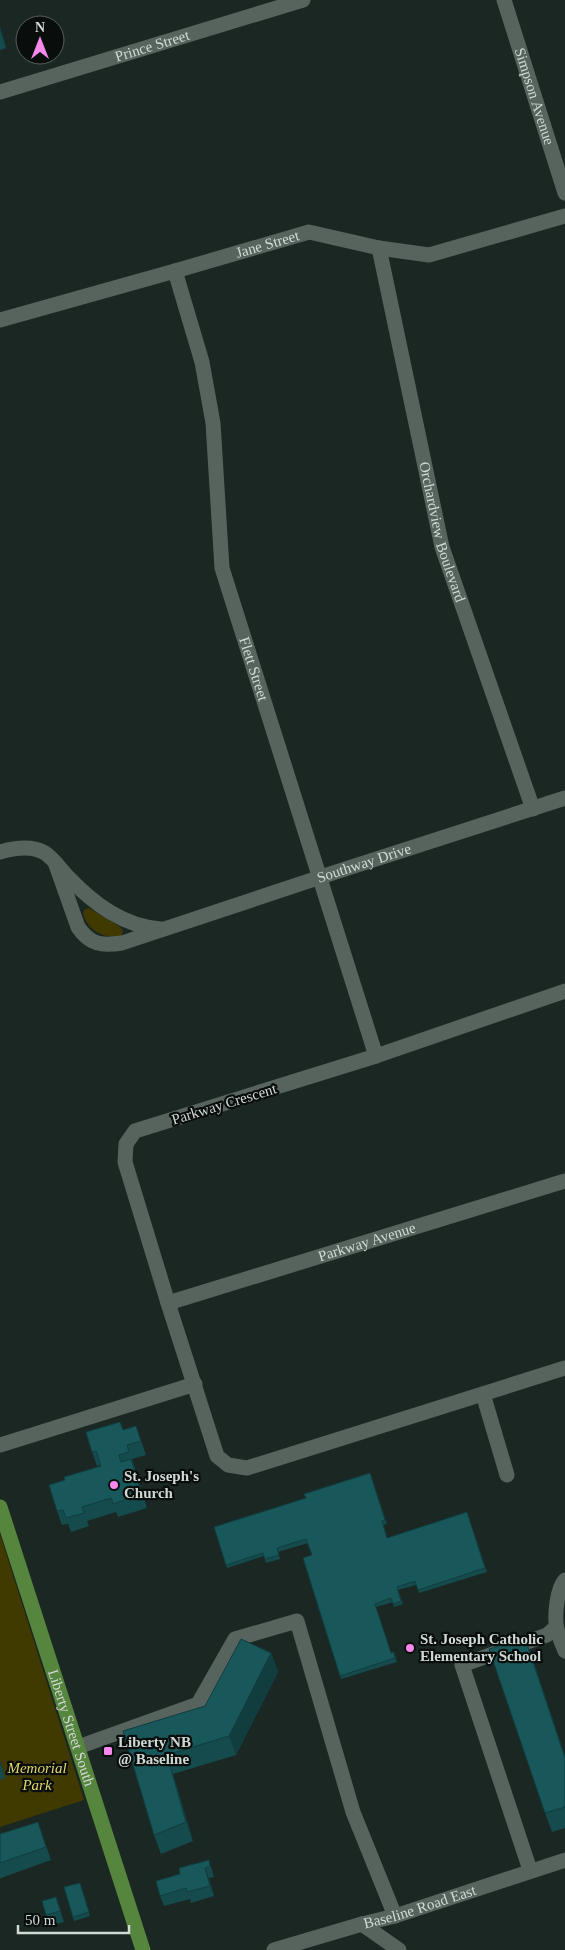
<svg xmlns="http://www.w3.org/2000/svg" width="565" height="1950" font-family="'Times New Roman',serif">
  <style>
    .green { fill: #413a00 }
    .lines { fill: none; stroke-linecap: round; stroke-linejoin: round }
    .minor { stroke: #57645e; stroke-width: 15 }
    .major { stroke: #56853e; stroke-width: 15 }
    .wall { fill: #154b4d }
    .shaded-wall { fill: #113d3f }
    .building { fill: #18575a; stroke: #113d3f }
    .poi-dot { fill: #f788ec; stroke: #090e0c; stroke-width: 2 }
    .labels { text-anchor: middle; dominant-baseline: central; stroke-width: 4.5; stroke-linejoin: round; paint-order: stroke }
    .street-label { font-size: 15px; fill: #d1d9d5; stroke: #090e0c }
    .poi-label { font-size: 15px; font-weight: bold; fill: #d1d9d5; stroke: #090e0c; text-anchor: start }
    .park-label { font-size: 15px; font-style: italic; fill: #e3d768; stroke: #090e0c }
  </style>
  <rect width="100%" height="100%" fill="#1b2722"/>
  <g class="green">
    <path d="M 89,908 L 120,927 L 123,931 L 121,937 C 103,938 88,931 83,913 L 85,909 Z"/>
    <path d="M 0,1534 L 84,1800 L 0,1827 Z"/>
  </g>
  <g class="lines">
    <g class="minor">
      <path id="s1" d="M 504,0 L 565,193"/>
      <path id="s2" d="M 0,92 L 303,0"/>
      <path id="s3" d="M 379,248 L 442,547 L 533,809"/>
      <path id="s4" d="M 175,271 L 202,362 L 213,423 L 222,568 L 376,1056"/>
      <path id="s5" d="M 0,320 L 175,271 L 309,232 L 379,248 L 429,255 L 565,216"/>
      <path d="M 0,852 C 14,848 31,845 45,853 C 54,859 61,870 69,878 C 94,904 123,926 161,929"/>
      <path id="s6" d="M 56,865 L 78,927 C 90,945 102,946 122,943 L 339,871 L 565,798"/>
      <path d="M 565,991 L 376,1056 L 135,1131 L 126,1144 L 125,1162 L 168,1303 L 217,1456 L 228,1465 L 247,1468 L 565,1368"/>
      <path id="s7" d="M 168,1303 L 565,1181"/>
      <path d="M 483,1394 L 507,1475"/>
      <path d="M 0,1445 L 195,1384"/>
      <path d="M 565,1580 C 557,1588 554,1617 557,1629 C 559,1636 562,1644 565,1651"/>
      <path d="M 78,1747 L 198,1704 L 235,1639 L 297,1621 L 353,1812 L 395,1916"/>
      <path d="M 530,1870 L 462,1665 L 547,1635 L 556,1627"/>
      <path d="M 362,1924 L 399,1950"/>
      <path id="s8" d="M 274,1950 L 362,1924 L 395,1916 L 565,1860"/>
    </g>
    <path class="major" id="s9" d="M 0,1507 L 143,1950"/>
  </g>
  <g class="wall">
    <path d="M 0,26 L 6,48 L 0,50 Z"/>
    <path d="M 123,1430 L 141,1440 L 146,1455 L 132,1459 L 147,1508 L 118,1517 L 116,1512 L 87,1521 L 89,1526 L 71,1532 L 68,1524 L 62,1525 L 57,1511 L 65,1480 L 101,1466 L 100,1465 L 97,1466 L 92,1452 Z"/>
    <path d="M 370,1473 L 387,1524 L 383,1525 L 387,1538 L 467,1512 L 487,1572 L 419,1593 L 416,1585 L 398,1590 L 403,1604 L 394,1607 L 393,1602 L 376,1607 L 391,1653 L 394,1652 L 397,1662 L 341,1679 L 303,1558 L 312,1555 L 308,1543 L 278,1552 L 280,1559 L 266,1563 L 264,1556 L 227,1568 L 214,1527 L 306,1498 Z"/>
    <path d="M 271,1653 L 278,1672 L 236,1755 L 173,1774 L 193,1841 L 161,1854 L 154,1835 L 123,1731 L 205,1706 Z"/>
    <path d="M 532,1657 L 565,1756 L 565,1828 L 552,1832 L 545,1813 Z"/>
    <path d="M 0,1761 L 5,1778 L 0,1780 Z"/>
    <path d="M 38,1822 L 51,1860 L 1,1878 L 0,1879 L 0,1834 Z"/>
    <path d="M 209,1860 L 214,1877 L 209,1878 L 214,1896 L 191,1903 L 190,1899 L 164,1906 L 160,1896 Z"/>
    <path d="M 80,1883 L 90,1916 L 74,1921 L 64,1887 Z"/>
    <path d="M 56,1897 L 64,1922 L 50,1926 L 46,1915 Z"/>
  </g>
  <g class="shaded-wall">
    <path d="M 0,26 L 6,48 L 0,31 Z"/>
    <path d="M 131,1459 L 136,1472 L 147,1508 L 142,1494 Z"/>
    <path d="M 525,1638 L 565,1756 L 565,1758 Z"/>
    <path d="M 271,1653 L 278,1672 L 236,1755 L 229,1736 Z"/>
    <path d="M 167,1755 L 173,1774 L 193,1841 L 186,1822 Z"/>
    <path d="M 205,1868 L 209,1878 L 214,1896 L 210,1886 Z"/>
    <path d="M 56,1897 L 60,1907 L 64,1922 L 60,1911 Z"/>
  </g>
  <g class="building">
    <path d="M 120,1422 L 123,1430 L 136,1426 L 141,1441 L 127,1445 L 129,1452 L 119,1455 L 121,1462 L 131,1459 L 142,1494 L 113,1504 L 111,1498 L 82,1507 L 84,1513 L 66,1518 L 63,1510 L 57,1511 L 49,1485 L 65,1480 L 64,1477 L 101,1466 L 96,1451 L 92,1452 L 86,1432 Z"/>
    <path d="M 370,1473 L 385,1520 L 382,1521 L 387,1538 L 467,1512 L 485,1568 L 418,1590 L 415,1581 L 397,1587 L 401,1601 L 393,1604 L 391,1598 L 375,1604 L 391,1653 L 394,1652 L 395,1658 L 340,1676 L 303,1558 L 312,1555 L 306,1539 L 277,1548 L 279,1555 L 265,1559 L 263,1553 L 226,1565 L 214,1527 L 306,1498 L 304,1494 Z"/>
    <path d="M 525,1638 L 565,1758 L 565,1807 L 545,1813 L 489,1649 Z"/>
    <path d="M 241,1639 L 271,1653 L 229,1736 L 167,1755 L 186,1822 L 154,1835 L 123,1731 L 205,1706 Z"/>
    <path d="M 0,1762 L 3,1771 L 0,1771 Z"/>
    <path d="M 38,1822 L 46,1847 L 0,1863 L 0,1834 Z"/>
    <path d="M 209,1860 L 210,1866 L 205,1868 L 210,1886 L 187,1892 L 186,1888 L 160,1896 L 156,1881 L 180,1874 L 179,1868 Z"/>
    <path d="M 80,1883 L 89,1912 L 73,1917 L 64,1887 Z"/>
    <path d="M 56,1897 L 60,1911 L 46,1915 L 42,1901 Z"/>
  </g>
  <g class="poi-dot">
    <circle cx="114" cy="1485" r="5"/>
    <circle cx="410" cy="1648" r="5"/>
    <rect x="103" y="1746" width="10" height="10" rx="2.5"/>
  </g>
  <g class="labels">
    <g class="street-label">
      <text stroke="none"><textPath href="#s2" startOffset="159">Prince Street</textPath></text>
      <text stroke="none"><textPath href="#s1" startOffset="101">Simpson Avenue</textPath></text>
      <text stroke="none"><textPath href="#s5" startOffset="278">Jane Street</textPath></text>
      <text stroke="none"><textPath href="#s3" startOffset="291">Orchardview Boulevard</textPath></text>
      <text stroke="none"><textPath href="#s4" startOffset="408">Flett Street</textPath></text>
      <text stroke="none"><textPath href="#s6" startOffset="371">Southway Drive</textPath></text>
      <text transform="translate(224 1104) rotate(-17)">Parkway Crescent</text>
      <text stroke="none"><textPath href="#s7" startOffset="208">Parkway Avenue</textPath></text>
      <text stroke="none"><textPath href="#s9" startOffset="232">Liberty Street South</textPath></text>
      <text stroke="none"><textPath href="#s8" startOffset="152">Baseline Road East</textPath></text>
    </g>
    <g class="poi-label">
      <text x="124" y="1476">St. Joseph's<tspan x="124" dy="17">Church</tspan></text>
      <text x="420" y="1639">St. Joseph Catholic<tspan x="420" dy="17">Elementary School</tspan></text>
      <text x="118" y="1742">Liberty NB<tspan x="118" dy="17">@ Baseline</tspan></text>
    </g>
    <g class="park-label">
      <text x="37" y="1768">Memorial<tspan x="37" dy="17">Park</tspan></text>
    </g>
  </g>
  <g transform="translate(40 40)"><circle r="24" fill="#090e0c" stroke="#595f5c"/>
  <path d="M0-4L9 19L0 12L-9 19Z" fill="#f788ec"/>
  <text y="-8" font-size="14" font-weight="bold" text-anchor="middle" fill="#d1d9d5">N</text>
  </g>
  <path d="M18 1925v8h111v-8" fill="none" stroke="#d1d9d5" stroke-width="2.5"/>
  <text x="25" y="1925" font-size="15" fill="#d1d9d5" stroke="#090e0c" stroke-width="4" paint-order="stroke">50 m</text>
</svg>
